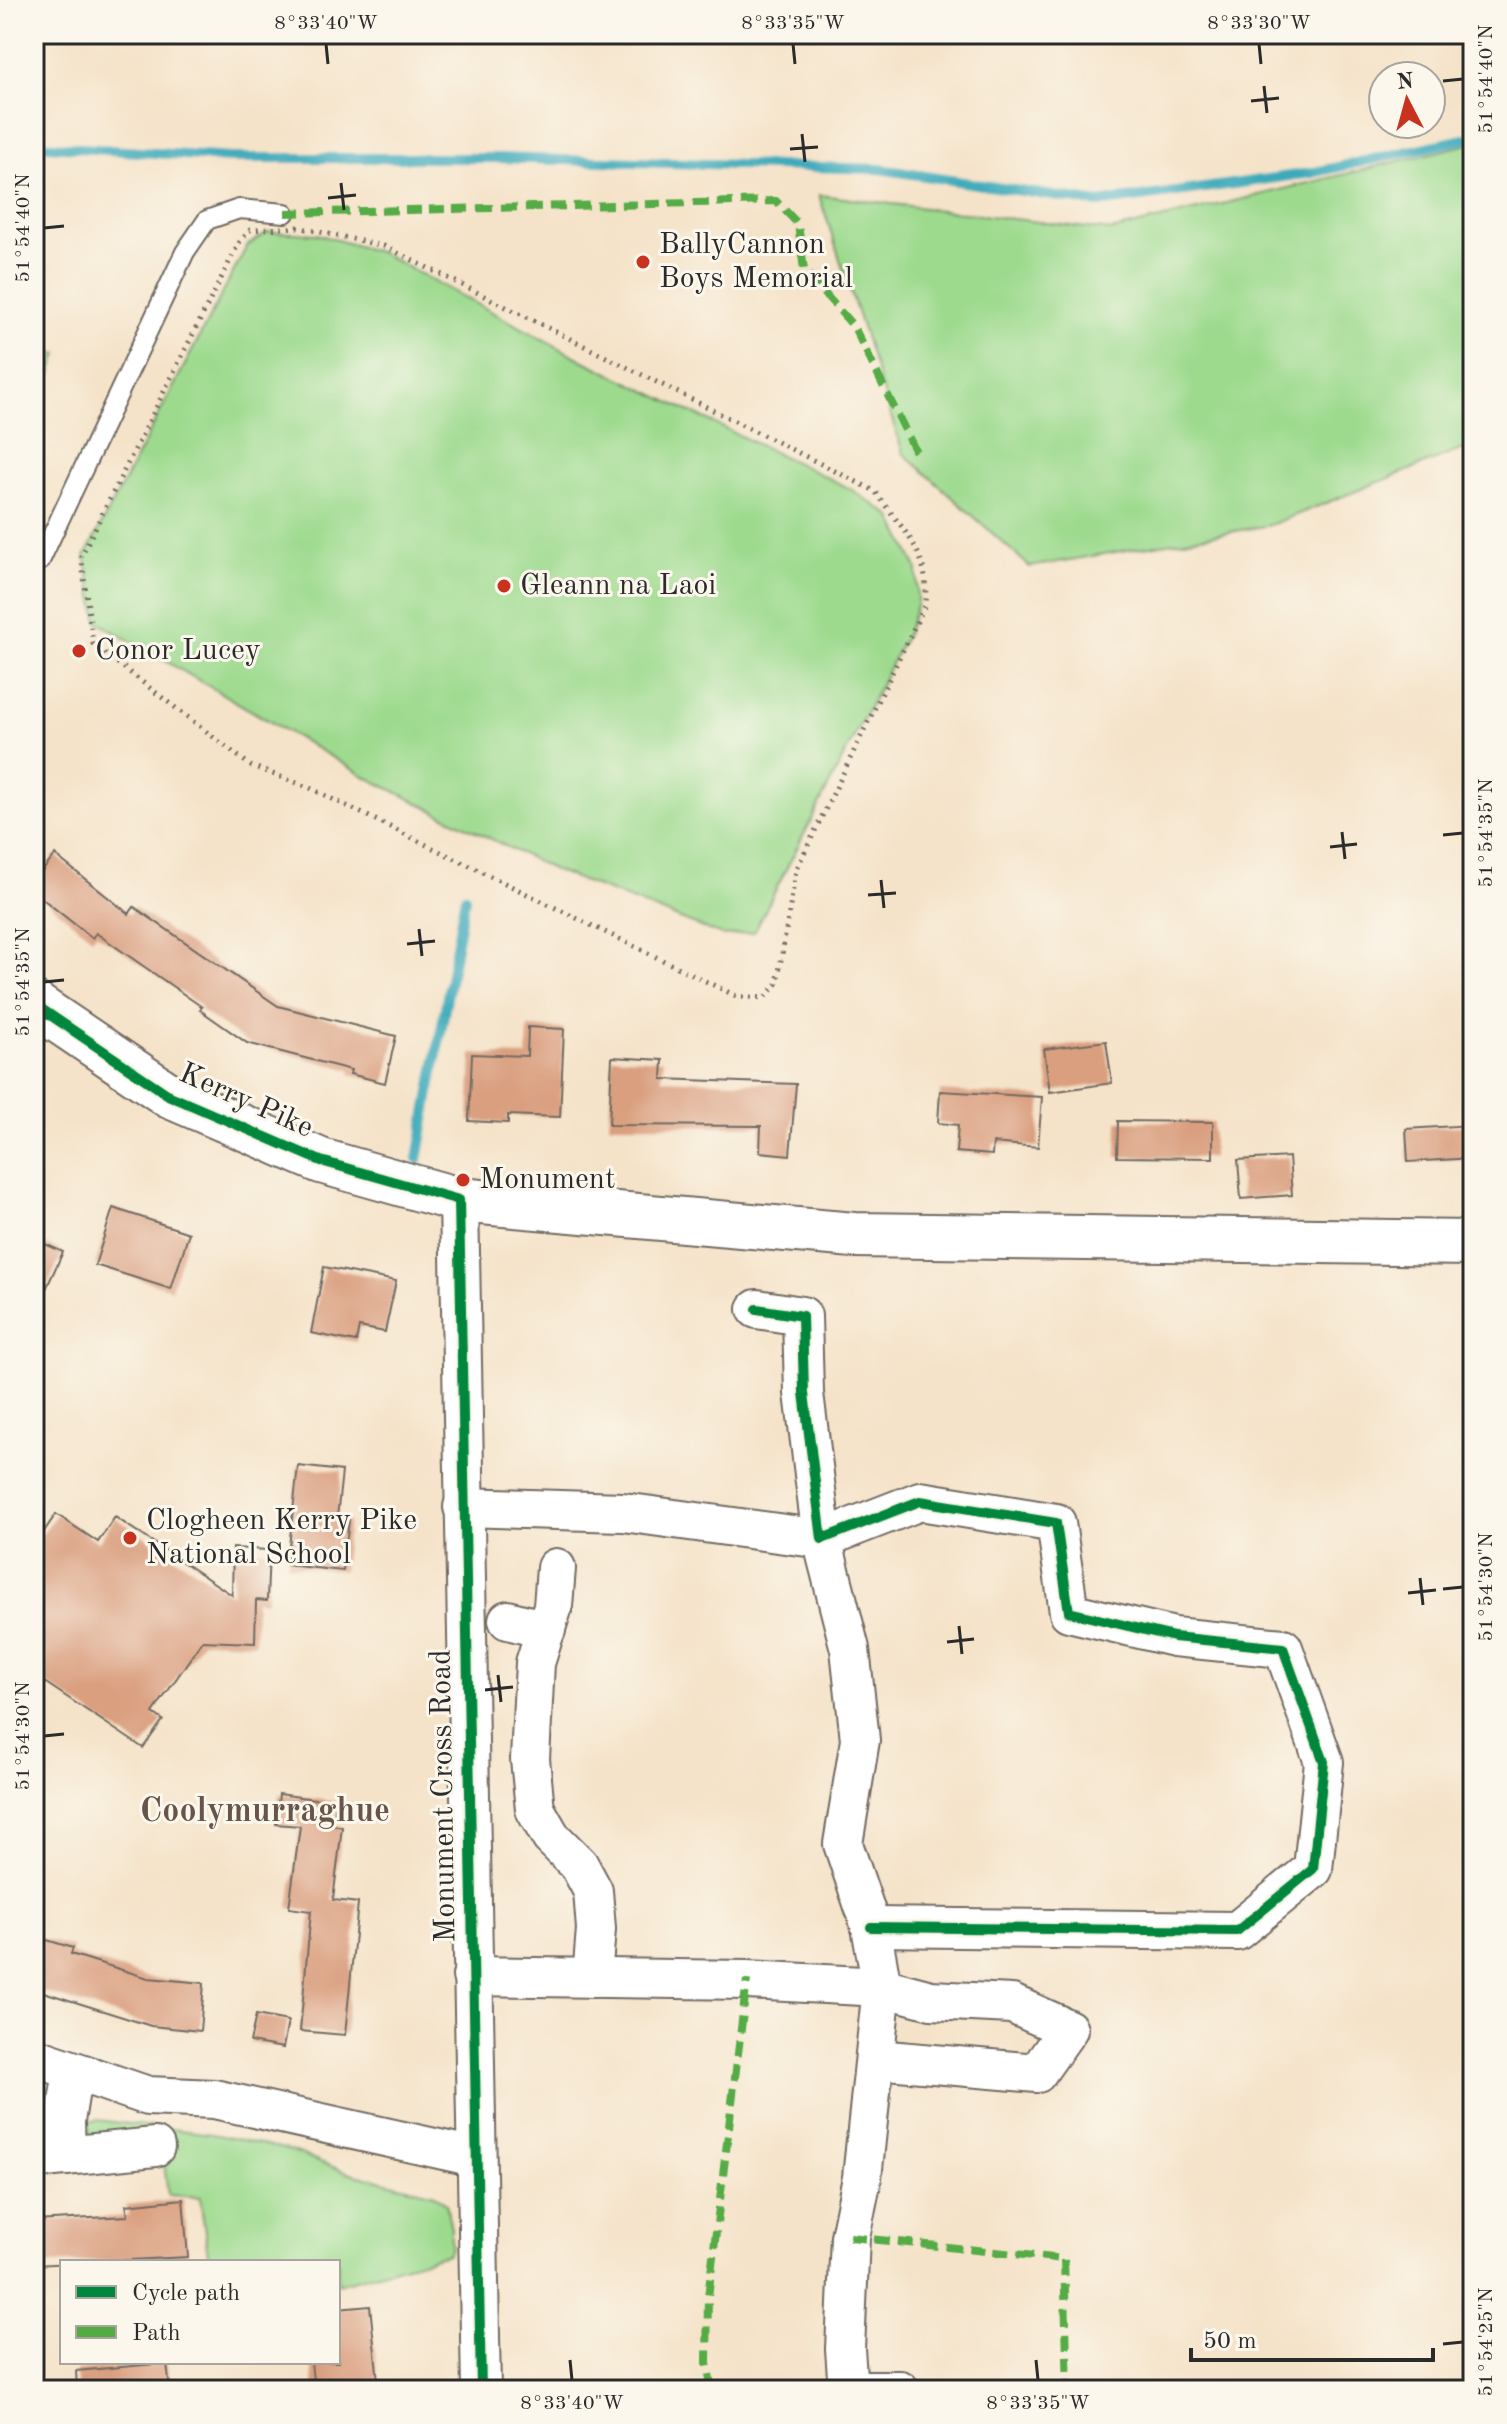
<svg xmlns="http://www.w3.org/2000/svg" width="1507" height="2424" font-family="'Old Standard TT',serif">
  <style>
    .green { fill: #9dda8e; stroke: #64825c; stroke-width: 2 }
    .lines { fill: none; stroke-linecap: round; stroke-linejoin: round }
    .stream { stroke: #3caabb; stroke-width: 10 }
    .building { fill: #da9f7f }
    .lane-casing { stroke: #726b62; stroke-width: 22 }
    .street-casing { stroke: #726b62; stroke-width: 42 }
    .secondary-casing { stroke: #726b62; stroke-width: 48 }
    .path { stroke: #726b62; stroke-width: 5; stroke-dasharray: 2 6; stroke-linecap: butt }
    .lane { stroke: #fff; stroke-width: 18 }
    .street { stroke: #fff; stroke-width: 38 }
    .secondary { stroke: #fff; stroke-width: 44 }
    .quiet { stroke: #54ab44; stroke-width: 8; stroke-dasharray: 16 8; stroke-linecap: butt }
    .cycleway-casing { stroke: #fbf7ec; stroke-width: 15 }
    .cycleway { stroke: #00873e; stroke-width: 10 }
    .ticks { fill: none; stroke: #2b2b2b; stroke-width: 3 }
    .poi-dot { fill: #c8321e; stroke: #fbf7ec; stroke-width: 3 }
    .labels { text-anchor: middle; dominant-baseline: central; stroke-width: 6; stroke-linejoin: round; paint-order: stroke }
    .poi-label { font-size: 30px; fill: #2b2b2b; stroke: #fbf7ec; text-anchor: start }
    .street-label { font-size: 30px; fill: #2b2b2b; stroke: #fbf7ec }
    .quarter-label { font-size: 34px; font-weight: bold; fill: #685448; stroke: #fbf7ec }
    .neatline { fill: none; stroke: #2b2b2b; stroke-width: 3 }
    .ticks-label { font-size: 20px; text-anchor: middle; fill: #2b2b2b }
  </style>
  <rect width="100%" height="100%" fill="#fbf7ec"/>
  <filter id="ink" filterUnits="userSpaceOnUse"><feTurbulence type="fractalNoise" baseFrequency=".0125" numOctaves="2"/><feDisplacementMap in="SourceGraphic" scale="16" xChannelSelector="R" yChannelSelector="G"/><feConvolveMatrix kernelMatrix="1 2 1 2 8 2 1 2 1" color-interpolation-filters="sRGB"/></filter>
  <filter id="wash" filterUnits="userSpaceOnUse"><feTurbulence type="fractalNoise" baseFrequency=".006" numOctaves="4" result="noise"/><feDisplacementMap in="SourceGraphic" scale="32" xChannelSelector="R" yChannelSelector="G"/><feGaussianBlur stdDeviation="1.8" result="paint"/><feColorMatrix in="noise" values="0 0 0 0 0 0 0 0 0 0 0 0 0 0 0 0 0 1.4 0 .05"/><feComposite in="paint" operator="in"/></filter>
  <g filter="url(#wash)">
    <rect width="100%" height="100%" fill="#f5e3c9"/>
    <g class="green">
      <path d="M 1473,143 L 1473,445 L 1270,525 L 1030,567 L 903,453 L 819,195 L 1111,231 Z"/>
      <path d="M 268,232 L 317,234 L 381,253 L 586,362 L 849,488 L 891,516 L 917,568 L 917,603 L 906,635 L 754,932 L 724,936 L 554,870 L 366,777 L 98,622 L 85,556 L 247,246 Z"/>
      <path d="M 34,345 L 58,354 L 34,419 Z"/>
      <path d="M 97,2120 L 212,2134 L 293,2151 L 343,2171 L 435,2194 L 446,2204 L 451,2229 L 451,2247 L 447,2254 L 338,2284 L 338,2262 L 209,2262 L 200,2197 L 168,2195 L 162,2147 L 84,2147 L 82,2124 Z"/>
    </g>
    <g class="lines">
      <g class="stream">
        <path d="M 34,145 L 230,158 L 495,158 L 880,169 L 1098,203 L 1311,173 L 1473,137"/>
        <path d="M 418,1159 L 465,897"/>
      </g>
    </g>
    <g id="blocks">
      <g class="building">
        <path d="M 55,855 L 129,914 L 134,907 L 278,1006 L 396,1036 L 385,1083 L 350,1074 L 351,1070 L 247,1043 L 200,1010 L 202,1007 L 96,933 L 92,938 L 34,892 L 34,882 Z"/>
        <path d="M 528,1027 L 564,1029 L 560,1117 L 508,1115 L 508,1123 L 469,1121 L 472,1054 L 527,1056 Z"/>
        <path d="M 1106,1041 L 1112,1083 L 1050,1092 L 1044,1049 Z"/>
        <path d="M 612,1057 L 663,1060 L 662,1079 L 796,1084 L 790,1155 L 760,1152 L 761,1126 L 609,1125 Z"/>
        <path d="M 940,1091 L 1042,1097 L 1038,1147 L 993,1143 L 992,1155 L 956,1152 L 958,1125 L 938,1123 Z"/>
        <path d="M 1118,1121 L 1213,1122 L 1213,1158 L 1117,1157 Z"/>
        <path d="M 1472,1125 L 1473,1158 L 1408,1162 L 1406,1129 Z"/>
        <path d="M 1289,1157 L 1292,1195 L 1241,1199 L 1238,1160 Z"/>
        <path d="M 113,1208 L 189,1233 L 171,1289 L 95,1265 Z"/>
        <path d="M 34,1239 L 63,1252 L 34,1315 Z"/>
        <path d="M 324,1267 L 396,1281 L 385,1332 L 359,1327 L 356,1342 L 311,1333 Z"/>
        <path d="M 298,1466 L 342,1471 L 337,1518 L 349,1520 L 343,1571 L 287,1565 Z"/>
        <path d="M 56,1514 L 98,1542 L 115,1517 L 232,1595 L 233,1548 L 269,1550 L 267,1601 L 256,1600 L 255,1643 L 202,1641 L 153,1713 L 163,1720 L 143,1748 L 34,1675 L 34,1546 Z"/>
        <path d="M 279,1794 L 336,1802 L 333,1825 L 342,1827 L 333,1900 L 358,1903 L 345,2035 L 300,2031 L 311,1911 L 289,1908 L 300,1826 L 276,1824 Z"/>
        <path d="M 34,1936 L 73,1948 L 71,1954 L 148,1978 L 204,1983 L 200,2031 L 151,2026 L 34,1989 Z"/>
        <path d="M 256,2015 L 288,2021 L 283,2048 L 250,2042 Z"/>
        <path d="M 183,2199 L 188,2257 L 34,2265 L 34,2221 L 128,2216 L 126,2205 Z"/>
        <path d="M 370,2306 L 379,2390 L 314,2390 L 311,2362 L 338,2362 L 338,2309 Z"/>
        <path d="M 167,2363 L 170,2390 L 77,2390 L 76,2371 Z"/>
      </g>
    </g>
  </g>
  <g filter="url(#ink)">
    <use href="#blocks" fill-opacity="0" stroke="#726b62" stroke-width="2"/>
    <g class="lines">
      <defs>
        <path id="lane" d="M 40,561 L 185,252 L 207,220 L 239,209 L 285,213"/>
        <g id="street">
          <path d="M 459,1200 L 481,2390"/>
          <path d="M 757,1309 L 802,1316 L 804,1393 L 822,1539 L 920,1501 L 1056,1523 L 1069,1612 L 1174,1637 L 1283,1648 L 1324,1762 L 1313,1869 L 1237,1931 L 871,1927"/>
          <path d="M 463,1507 L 623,1512 L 822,1539 L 850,1649 L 860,1740 L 843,1844 L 871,1927 L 882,1987 L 931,2000 L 1012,2004 L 1068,2029 L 1037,2073 L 876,2059"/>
          <path d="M 556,1568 L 553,1606 L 535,1663 L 530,1759 L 535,1809 L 551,1837 L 579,1865 L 593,1891 L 596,1929 L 592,1978"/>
          <path d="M 508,1620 L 546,1630"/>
          <path d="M 472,1976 L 747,1980 L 882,1987 L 862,2178 L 850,2237 L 845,2349 L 848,2390"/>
          <path d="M 34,2057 L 148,2096 L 214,2099 L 475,2157"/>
          <path d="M 66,2156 L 65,2121 L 73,2071"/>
          <path d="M 34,2159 L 155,2147"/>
          <path d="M 848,2390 L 900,2390"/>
        </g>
        <path id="secondary" d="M 34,1004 L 170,1096 L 321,1161 L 459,1200 L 854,1235 L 1473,1243"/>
      </defs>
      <use href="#lane" class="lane-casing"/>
      <use href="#street" class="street-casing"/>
      <use href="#secondary" class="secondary-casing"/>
      <path class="path" d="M 297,227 L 384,246 L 875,491 C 904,533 931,551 925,605 L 796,870 L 777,984 L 764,998 L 736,996 L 308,787 L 251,766 L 93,644 L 81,556 L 239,243 L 250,230 Z"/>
      <use href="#lane" class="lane"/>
      <use href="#street" class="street"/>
      <use href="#secondary" class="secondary"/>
      <g class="quiet">
        <path d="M 285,213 L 776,201 L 798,224 L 804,270 L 854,327 L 919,458"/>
        <path d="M 850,2237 L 1064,2259 L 1068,2390"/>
        <path d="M 712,2390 L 707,2363 L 708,2297 L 747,1980"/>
      </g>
      <defs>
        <g id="cycleway">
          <path d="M 34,1004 L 170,1096 L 321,1161 L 459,1200 L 481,2390"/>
          <path d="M 757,1309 L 802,1316 L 804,1393 L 822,1539 L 920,1501 L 1056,1523 L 1069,1612 L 1174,1637 L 1283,1648 L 1324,1762 L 1313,1869 L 1237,1931 L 871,1927"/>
        </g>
      </defs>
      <use href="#cycleway" class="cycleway-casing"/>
      <use href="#cycleway" class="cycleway"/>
    </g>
  </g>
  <path class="ticks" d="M 326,44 L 328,64M 793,44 L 795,64M 1259,44 L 1261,64M 1443,81 L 1463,79M 1264,86 L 1267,113M 1251,101 L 1279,98M 802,134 L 805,162M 790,149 L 818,147M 341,183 L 344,210M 328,198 L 356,195M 44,228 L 64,226M 1342,832 L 1345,859M 1443,835 L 1463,833M 1330,847 L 1357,844M 881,880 L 884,908M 868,895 L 896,893M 419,929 L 422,956M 407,944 L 435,941M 44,982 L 64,980M 1420,1578 L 1423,1605M 1443,1589 L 1463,1587M 1408,1593 L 1436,1590M 959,1626 L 962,1654M 947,1642 L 974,1639M 498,1675 L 501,1702M 485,1690 L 513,1687M 44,1736 L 64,1734M 1443,2344 L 1463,2342M 570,2360 L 572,2380M 1036,2360 L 1038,2380"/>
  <g class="poi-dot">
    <circle cx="643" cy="262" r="8"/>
    <circle cx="504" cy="586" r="8"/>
    <circle cx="79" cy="651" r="8"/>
    <circle cx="463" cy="1180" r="8"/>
    <circle cx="130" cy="1538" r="8"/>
  </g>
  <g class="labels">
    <g class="poi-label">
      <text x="659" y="245">BallyCannon<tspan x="659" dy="34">Boys Memorial</tspan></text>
      <text x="520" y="586">Gleann na Laoi</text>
      <text x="95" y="651">Conor Lucey</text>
      <text x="479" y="1180">Monument</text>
      <text x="146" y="1521">Clogheen Kerry Pike<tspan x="146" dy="34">National School</tspan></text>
    </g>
    <g class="street-label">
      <text transform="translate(246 1101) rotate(24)">Kerry Pike</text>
      <text transform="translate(444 1796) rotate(-91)">Monument Cross Road</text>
    </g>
    <g class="quarter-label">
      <text x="265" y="1812">Coolymurraghue</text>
    </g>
  </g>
  <rect width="1507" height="2424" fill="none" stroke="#fbf7ec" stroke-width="88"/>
  <rect x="60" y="2260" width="280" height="104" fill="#fbf7ec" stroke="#a8a59f" stroke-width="2"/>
  <rect x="76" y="2286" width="40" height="12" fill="#00873e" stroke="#a8a59f" stroke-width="2"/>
  <text x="132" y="2300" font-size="24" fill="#2b2b2b">Cycle path</text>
  <rect x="76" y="2326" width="40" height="12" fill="#54ab44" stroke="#a8a59f" stroke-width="2"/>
  <text x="132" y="2340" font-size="24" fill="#2b2b2b">Path</text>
  <g transform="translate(1407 100) rotate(354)"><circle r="38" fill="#fbf7ec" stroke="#a8a59f" stroke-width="2"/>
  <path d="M0-6L14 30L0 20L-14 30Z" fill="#c8321e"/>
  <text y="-12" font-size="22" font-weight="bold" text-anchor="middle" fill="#2b2b2b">N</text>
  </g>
  <path d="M1191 2348v12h242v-12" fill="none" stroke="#2b2b2b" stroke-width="4"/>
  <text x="1203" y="2348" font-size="24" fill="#2b2b2b" stroke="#fbf7ec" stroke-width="6" paint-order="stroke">50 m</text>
  <rect x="44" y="44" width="1419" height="2336" class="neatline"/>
  <g class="ticks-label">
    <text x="326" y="29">8°33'40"W</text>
    <text x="793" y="29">8°33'35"W</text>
    <text x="1259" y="29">8°33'30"W</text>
    <text transform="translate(1485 79) rotate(-90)" y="7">51°54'40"N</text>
    <text transform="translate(22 228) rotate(-90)" y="7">51°54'40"N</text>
    <text transform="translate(1485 833) rotate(-90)" y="7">51°54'35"N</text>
    <text transform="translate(22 982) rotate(-90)" y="7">51°54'35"N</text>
    <text transform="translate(1485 1587) rotate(-90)" y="7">51°54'30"N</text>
    <text transform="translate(22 1736) rotate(-90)" y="7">51°54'30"N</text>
    <text transform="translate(1485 2342) rotate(-90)" y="7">51°54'25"N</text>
    <text x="572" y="2409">8°33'40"W</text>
    <text x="1038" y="2409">8°33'35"W</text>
  </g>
</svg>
